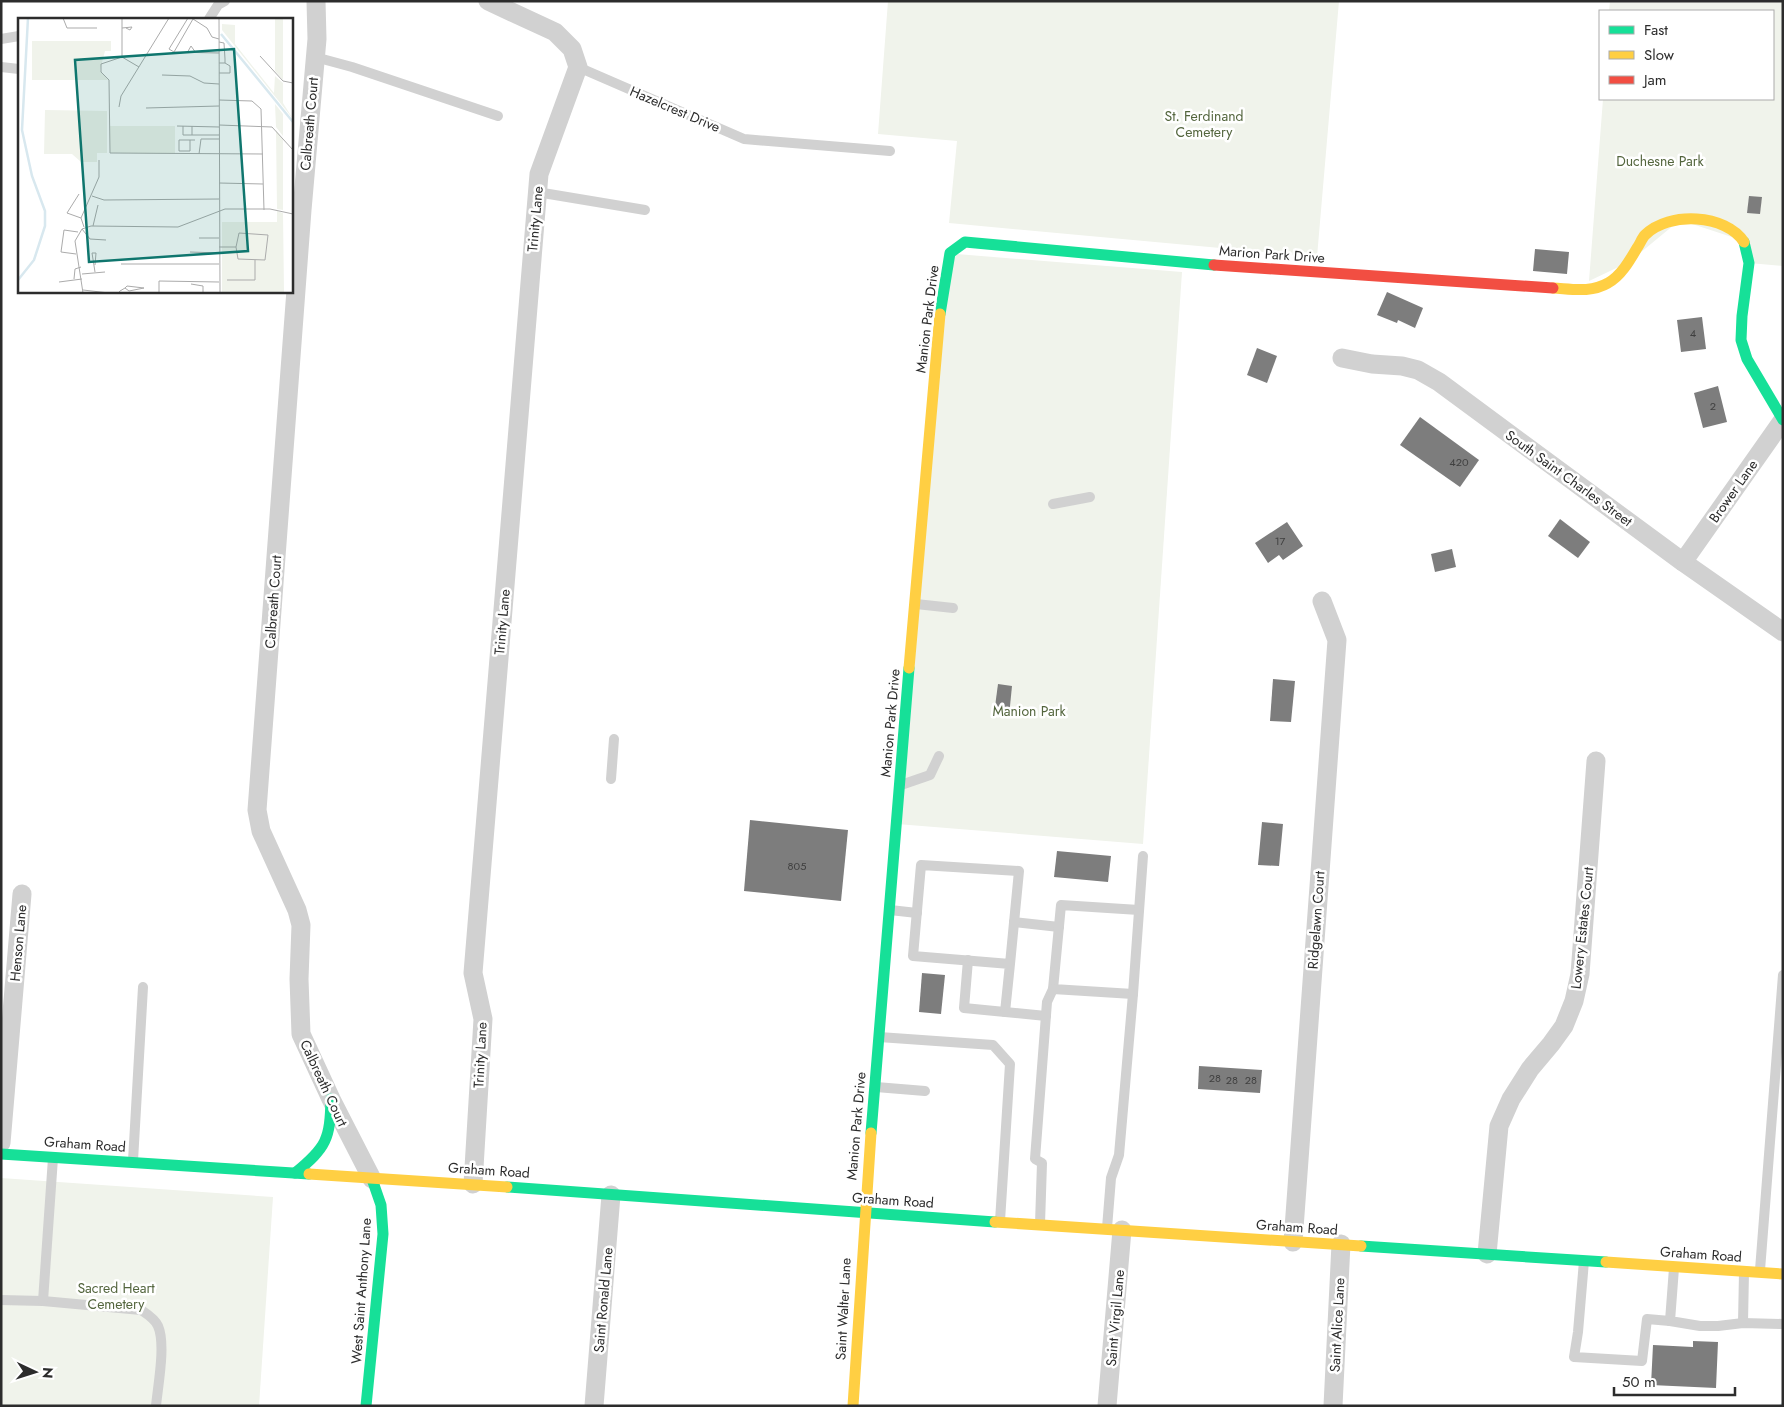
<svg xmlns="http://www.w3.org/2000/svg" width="1784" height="1407" font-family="Jost,sans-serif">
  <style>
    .green { fill: #f0f3eb }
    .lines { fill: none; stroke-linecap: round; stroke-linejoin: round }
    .stream { stroke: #d8e8ef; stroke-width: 5 }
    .building { fill: #7d7d7d }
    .lane { stroke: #d1d1d1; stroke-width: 10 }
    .street { stroke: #d1d1d1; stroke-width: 19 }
    .fast { stroke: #16e098; stroke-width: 11 }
    .slow { stroke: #ffcf43; stroke-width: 11 }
    .jam { stroke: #f24e42; stroke-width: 11 }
    .labels { text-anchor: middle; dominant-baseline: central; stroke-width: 5; stroke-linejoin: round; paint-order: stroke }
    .number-label { font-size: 11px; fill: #404040 }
    .street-label { font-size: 14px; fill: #2c2c2c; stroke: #fff }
    .park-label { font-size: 14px; fill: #53653d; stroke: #fff }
    .inset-river { fill: none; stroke: #d8e8ef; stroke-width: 2.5 }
    .inset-road { fill: none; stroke: #ababab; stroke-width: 1 }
    .view { fill: #0f766e; fill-opacity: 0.15; stroke: #0f766e; stroke-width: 2.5 }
    .inset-edge { fill: none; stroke: #2c2c2c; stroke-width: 2.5 }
  </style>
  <rect width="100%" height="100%" fill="#fff"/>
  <g class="green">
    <path d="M 888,1 L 1339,1 L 1317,257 L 949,223 L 957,141 L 878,134 Z"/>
    <path d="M 1610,1 L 1783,1 L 1783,266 L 1749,263 L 1744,241 L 1680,220 L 1629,262 L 1589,281 L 1603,99 L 1773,99 L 1773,11 L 1609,11 Z"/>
    <path d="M 944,253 L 1182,272 L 1143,844 L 897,824 Z"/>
    <path d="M 1,1178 L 273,1197 L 259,1406 L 1,1406 Z"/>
  </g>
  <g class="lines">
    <path class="stream" d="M 1782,1406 L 1783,1405"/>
  </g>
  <g class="building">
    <path d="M 1749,196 L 1762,197 L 1760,214 L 1747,213 Z"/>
    <path d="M 1535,249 L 1569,252 L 1567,274 L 1533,271 Z"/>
    <path d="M 1387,292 L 1423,308 L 1415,328 L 1398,320 L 1397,323 L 1377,315 Z"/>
    <path d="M 1702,317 L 1706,349 L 1681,352 L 1677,320 Z"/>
    <path d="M 1257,348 L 1277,356 L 1267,383 L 1247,375 Z"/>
    <path d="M 1718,386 L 1727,422 L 1703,428 L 1694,393 Z"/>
    <path d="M 1420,417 L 1479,460 L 1460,487 L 1400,445 Z"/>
    <path d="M 1560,519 L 1590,542 L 1578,558 L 1548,536 Z"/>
    <path d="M 1287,522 L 1303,546 L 1283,560 L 1279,555 L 1268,563 L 1255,543 Z"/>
    <path d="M 1452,549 L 1456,567 L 1435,572 L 1431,554 Z"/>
    <path d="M 1273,679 L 1295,681 L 1291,722 L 1270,721 Z"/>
    <path d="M 998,684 L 1012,686 L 1009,716 L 994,714 Z"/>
    <path d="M 750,820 L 848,830 L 841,901 L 744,891 Z"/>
    <path d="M 1262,822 L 1283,824 L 1279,866 L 1258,865 Z"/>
    <path d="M 1057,851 L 1111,856 L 1108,882 L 1054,877 Z"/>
    <path d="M 922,973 L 945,975 L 941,1014 L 919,1012 Z"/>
    <path d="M 1199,1066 L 1262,1070 L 1260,1093 L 1198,1089 Z"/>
    <path d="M 1693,1341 L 1718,1342 L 1716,1388 L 1651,1385 L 1653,1345 L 1693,1347 Z"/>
  </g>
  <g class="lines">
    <g class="lane">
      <path d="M 209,19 L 218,5 L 225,1"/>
      <path d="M 1,39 L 19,36"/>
      <path d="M 315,57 L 352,67 L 498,116"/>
      <path d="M 1,67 L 19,69"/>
      <path d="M 578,67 L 744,139 L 890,151"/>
      <path d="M 537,192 L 645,210"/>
      <path d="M 1053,504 L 1090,497"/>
      <path d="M 916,604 L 953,608"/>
      <path d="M 611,779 L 614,739"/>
      <path d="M 901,785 L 930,775 L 939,756"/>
      <path d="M 890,910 L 917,913"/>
      <path d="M 1014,922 L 1059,927"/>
      <path d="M 968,960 L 964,1008 L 1046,1016"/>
      <path d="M 1133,994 L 1053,989 L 1061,905 L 1139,910"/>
      <path d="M 1005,1012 L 1010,964 L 913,956 L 921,865 L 1019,871 L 1010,964"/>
      <path d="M 879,1037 L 993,1045 L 1010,1064 L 1000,1221"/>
      <path d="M 876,1087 L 925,1091"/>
      <path d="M 133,1161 L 143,987"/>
      <path d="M 1040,1224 L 1042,1163 L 1035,1159 L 1047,1002 L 1053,989"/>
      <path d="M 1107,1228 L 1111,1178 L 1119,1155 L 1133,994 L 1143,856"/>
      <path d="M 1584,1261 L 1578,1332 L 1574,1357 L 1642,1361 L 1647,1319 L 1670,1321"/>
      <path d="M 1674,1268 L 1670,1321 L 1700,1326 L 1718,1326 L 1743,1323 L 1783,1324"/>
      <path d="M 1760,1270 L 1783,975"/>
      <path d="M 1,1300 L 43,1301 L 141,1310 C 147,1314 155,1319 158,1326 C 166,1344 158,1385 156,1406"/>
      <path d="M 43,1301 L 53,1158"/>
      <path d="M 1743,1323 L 1744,1272"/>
    </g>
    <g class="street">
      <path d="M 316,1 L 317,39 L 302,210 L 257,810 L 261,831 L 297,910 L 301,925 L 299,979 L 301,1034 L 331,1099 L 372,1179"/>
      <path d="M 1342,358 L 1372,364 L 1402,366 L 1418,370 L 1439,382 L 1683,562 L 1783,632"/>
      <path d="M 1683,562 L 1783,420"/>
      <path d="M 1,1143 L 22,894"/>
      <path d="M 473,1184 L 483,1019 L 473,973 L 539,174 L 578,67 L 572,49 L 555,32 L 488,1"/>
      <path d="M 1293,1242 L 1337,640 L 1322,601"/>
      <path d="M 1487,1254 L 1499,1126 L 1511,1099 L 1530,1069 L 1551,1044 L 1564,1026 L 1574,1001 L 1580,974 L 1596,761"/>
      <path d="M 594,1406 L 611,1195"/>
      <path d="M 1107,1406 L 1122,1230"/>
      <path d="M 1333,1406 L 1341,1244"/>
    </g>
    <g class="fast">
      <path d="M 1744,242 L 1749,263 L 1742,316 L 1741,340 L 1747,359 L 1783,420"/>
      <path d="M 940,314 L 950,253 L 965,242 L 1214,265"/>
      <path d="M 871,1133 L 909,668"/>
      <path d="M 1,1154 L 309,1174"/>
      <path d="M 295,1173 C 327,1147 330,1139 331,1099"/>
      <path d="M 507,1187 L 995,1222"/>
      <path d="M 1361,1246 L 1606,1262"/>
      <path d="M 366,1406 L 383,1234 L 381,1205 L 372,1179"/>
    </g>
    <g class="slow">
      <path d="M 1553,288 C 1572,289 1591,293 1608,283 C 1621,276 1630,260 1637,248 C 1640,244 1642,238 1645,235 C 1669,211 1726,214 1744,242"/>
      <path d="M 909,668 L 940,314"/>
      <path d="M 309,1174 L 507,1187"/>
      <path d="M 995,1222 L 1361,1246"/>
      <path d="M 1606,1262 L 1783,1274"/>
      <path d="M 853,1406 L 871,1133"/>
    </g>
    <path class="jam" d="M 1214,265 L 1553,288"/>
  </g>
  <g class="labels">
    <g class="number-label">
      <text x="1693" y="333">4</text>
      <text x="1713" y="406">2</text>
      <text x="1459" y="462">420</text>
      <text x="1280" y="541">17</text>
      <text x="797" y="866">805</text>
      <text x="1215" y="1078">28</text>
      <text x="1232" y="1080">28</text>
      <text x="1251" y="1080">28</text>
    </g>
    <g class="street-label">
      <text transform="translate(675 109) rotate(23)">Hazelcrest Drive</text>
      <text transform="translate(309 124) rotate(-85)">Calbreath Court</text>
      <text transform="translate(535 219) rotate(-85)">Trinity Lane</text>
      <text transform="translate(1272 254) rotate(4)">Marion Park Drive</text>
      <text transform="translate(927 319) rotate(-83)">Manion Park Drive</text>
      <text transform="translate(1569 478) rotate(36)">South Saint Charles Street</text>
      <text transform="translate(1733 491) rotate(-55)">Brower Lane</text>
      <text transform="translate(273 602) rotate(-86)">Calbreath Court</text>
      <text transform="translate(502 622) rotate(-85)">Trinity Lane</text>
      <text transform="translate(890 723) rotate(-85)">Manion Park Drive</text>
      <text transform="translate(1316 920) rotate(-86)">Ridgelawn Court</text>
      <text transform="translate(1582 928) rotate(-84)">Lowery Estates Court</text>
      <text transform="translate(18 943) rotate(-85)">Henson Lane</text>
      <text transform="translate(480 1055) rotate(-87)">Trinity Lane</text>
      <text transform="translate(324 1083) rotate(65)">Calbreath Court</text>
      <text transform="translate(856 1126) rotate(-85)">Manion Park Drive</text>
      <text transform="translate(85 1144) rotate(4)">Graham Road</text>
      <text transform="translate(489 1170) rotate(4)">Graham Road</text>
      <text transform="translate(893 1200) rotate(4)">Graham Road</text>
      <text transform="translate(1297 1227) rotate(4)">Graham Road</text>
      <text transform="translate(1701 1254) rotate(4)">Graham Road</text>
      <text transform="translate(361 1291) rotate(-86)">West Saint Anthony Lane</text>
      <text transform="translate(603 1300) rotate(-85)">Saint Ronald Lane</text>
      <text transform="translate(843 1309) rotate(-87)">Saint Walter Lane</text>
      <text transform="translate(1115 1318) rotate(-85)">Saint Virgil Lane</text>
      <text transform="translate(1337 1325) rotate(-87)">Saint Alice Lane</text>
    </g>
    <g class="park-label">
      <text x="1204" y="116">St. Ferdinand<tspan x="1204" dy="16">Cemetery</tspan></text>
      <text x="1660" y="161">Duchesne Park</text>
      <text x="1029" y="711">Manion Park</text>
      <text x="116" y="1288">Sacred Heart<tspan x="116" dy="16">Cemetery</tspan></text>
    </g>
  </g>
  <g transform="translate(18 18)">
    <rect width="275" height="275" fill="#fff"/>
    <path d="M 257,0 L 265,0 L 265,62 L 257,53 ZM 204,6 L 217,7 L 217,26 L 256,75 L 257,58 L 265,65 L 265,85 L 275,101 L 204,12 ZM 14,23 L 93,23 L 93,33 L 87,33 L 82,52 L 90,62 L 14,62 ZM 257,86 L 265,96 L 265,118 L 258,109 ZM 27,92 L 89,93 L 89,135 L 79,135 L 79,144 L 63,144 L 54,136 L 26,136 ZM 92,108 L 157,108 L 157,136 L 92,135 ZM 258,112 L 265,121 L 265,192 L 259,191 ZM 259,193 L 265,195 L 266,275 L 204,275 L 204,204 L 259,204 Z" fill="#f0f3eb"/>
    <path class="inset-river" d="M 203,16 L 275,104M 0,262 L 16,242 L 27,208 L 27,193 L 14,158 L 4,112 L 10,0"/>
    <path class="inset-road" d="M 45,0 L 49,10 L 79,10M 201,0 L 202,275M 104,10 L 114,9 L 112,12 L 108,10M 201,21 L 194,19 L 189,10 L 175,1 L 156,34 L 201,35M 201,24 L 206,25 L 207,41 L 207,45 L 201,45M 0,28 L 0,48M 156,34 L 151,31 L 170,0M 169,35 L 173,28 L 178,35M 242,38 L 265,63 L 275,65M 104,39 L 104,0M 121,49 L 104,39 L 83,46 L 83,54 L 91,62 L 92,135 L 245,136M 201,55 L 212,55 L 212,48 L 207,45M 144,57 L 172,58 L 186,65 L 201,66M 201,82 L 234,83 L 243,91 L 246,192M 101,89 L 103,78 L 151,0M 128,90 L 201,88M 201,107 L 254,109 L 275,132M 159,108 L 201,109M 165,108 L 165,117 L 174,117 L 174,108M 174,117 L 201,117M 172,122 L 161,122 L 161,133 L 172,133 L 172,122 L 177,122M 181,136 L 183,121 L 201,121M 201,165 L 245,166M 61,176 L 49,195 L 63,200M 74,178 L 86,182 L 201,181M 75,208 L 80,187M 66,209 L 63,200 L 81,159 L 81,142M 64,211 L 73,208 L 160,209 L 207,191 L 252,191 L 275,196M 64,211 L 57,223 L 65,275M 64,211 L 72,221 L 88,222M 181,220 L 201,220M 201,229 L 218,229 L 220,241 L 247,242 L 250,217 L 221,215 L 218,229M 172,234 L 201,235M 74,235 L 77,254M 74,235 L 78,235 L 77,247M 58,236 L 43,234 L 46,212 L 60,214M 103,246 L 201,246M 64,256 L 87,254M 56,261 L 57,251 L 63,249M 209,262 L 237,262 L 237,242M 41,264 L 64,261M 173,266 L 185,268 L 185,275M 65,272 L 91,275M 100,275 L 102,273 L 107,270 L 109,268 L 126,270 L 111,273 L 107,270M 141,275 L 141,263 L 201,264"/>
    <path class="view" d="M 216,31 L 230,233 L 71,244 L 57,42 Z"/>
    <rect width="275" height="275" class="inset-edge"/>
  </g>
  <rect width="1784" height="1407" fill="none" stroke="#2c2c2c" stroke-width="5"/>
  <rect x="1599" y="10" width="175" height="90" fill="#ffffff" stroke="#ababab"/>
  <rect x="1609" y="26" width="25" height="8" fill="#16e098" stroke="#ababab"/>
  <text x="1644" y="35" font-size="15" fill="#2c2c2c">Fast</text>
  <rect x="1609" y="51" width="25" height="8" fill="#ffcf43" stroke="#ababab"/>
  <text x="1644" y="60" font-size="15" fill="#2c2c2c">Slow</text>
  <rect x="1609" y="76" width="25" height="8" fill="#f24e42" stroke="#ababab"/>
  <text x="1644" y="85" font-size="15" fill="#2c2c2c">Jam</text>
  <g transform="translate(35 1372) rotate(94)" stroke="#ffffff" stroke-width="4" paint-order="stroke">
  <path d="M0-4L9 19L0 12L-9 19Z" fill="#2c2c2c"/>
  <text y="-8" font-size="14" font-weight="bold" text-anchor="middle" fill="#2c2c2c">N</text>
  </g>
  <path d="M1614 1387v8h121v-8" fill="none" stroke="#2c2c2c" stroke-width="2.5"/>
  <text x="1622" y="1387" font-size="15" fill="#2c2c2c" stroke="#ffffff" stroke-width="4" paint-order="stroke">50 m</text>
</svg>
